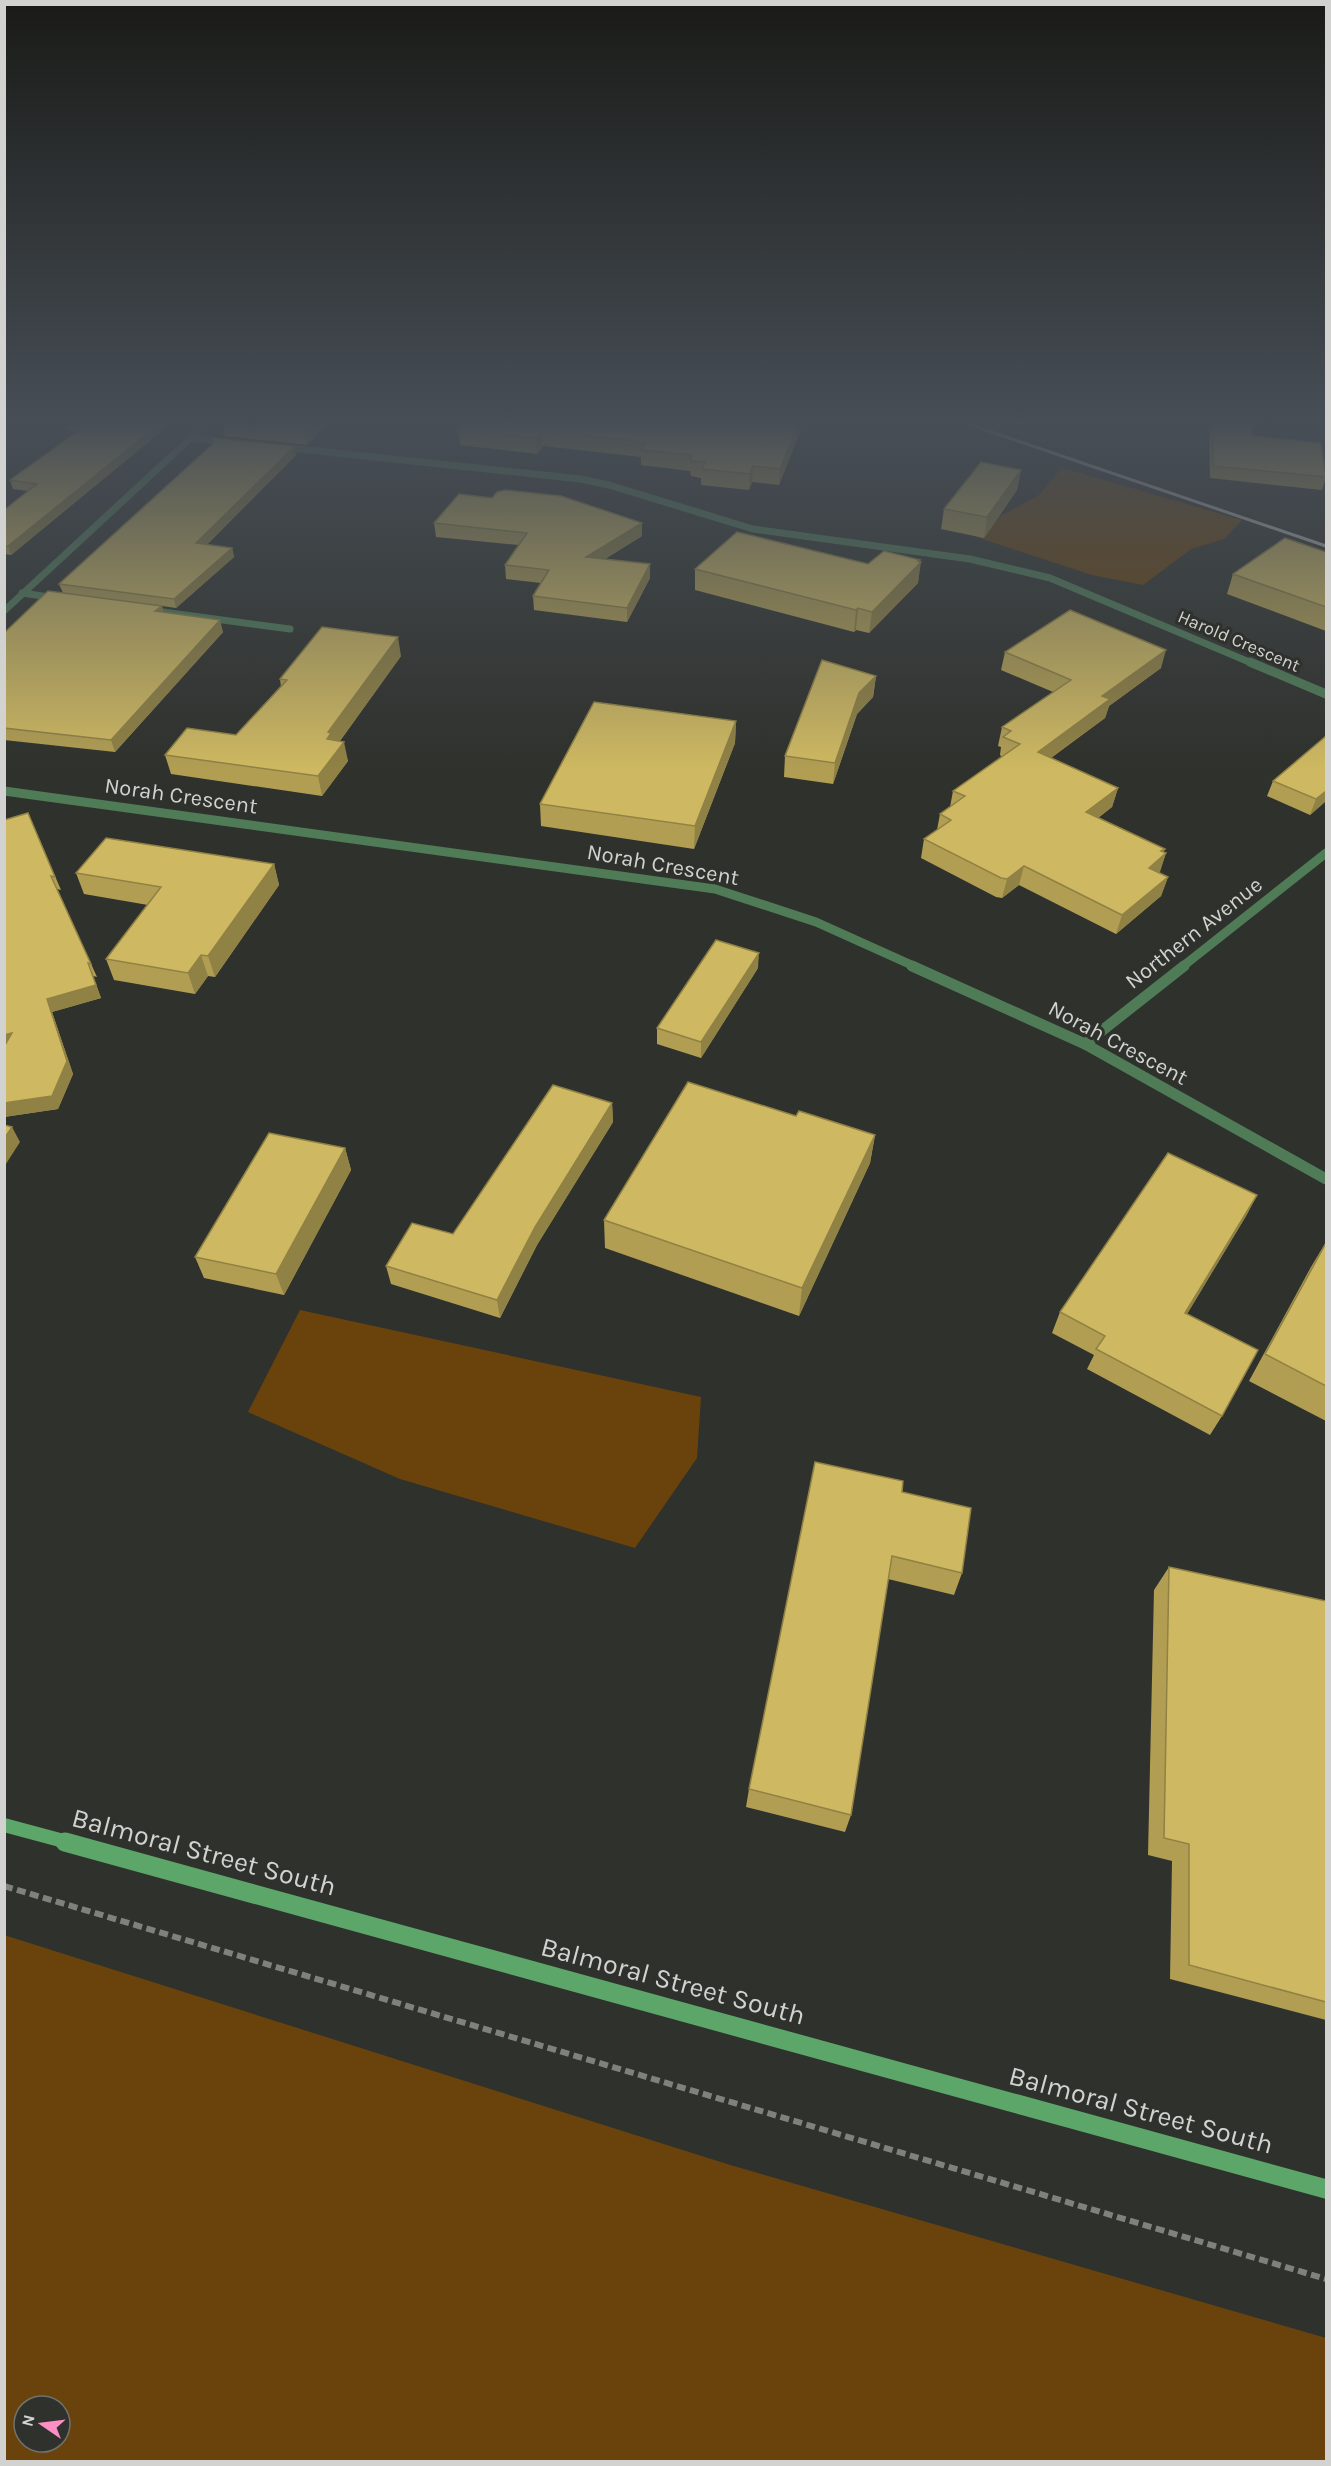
<svg xmlns="http://www.w3.org/2000/svg" width="1331" height="2466" font-family="Karla,sans-serif">
  <style>
    .green { fill: #6a430c; fill-rule: evenodd }
    .lines { fill: none; stroke-linecap: round; stroke-linejoin: round }
    .path { stroke: #80817d; stroke-width: 6; stroke-dasharray: 9 4.5; stroke-linecap: butt }
    .street-far2 { stroke: #4f7c56; stroke-width: 7 }
    .street-far1 { stroke: #4f7c56; stroke-width: 9 }
    .street { stroke: #4f7c56; stroke-width: 11 }
    .secondary-far1 { stroke: #5ca66a; stroke-width: 14 }
    .secondary { stroke: #5ca66a; stroke-width: 19 }
    .rail { stroke: #b8b9b5; stroke-width: 3 }
    .wall { fill: #b19e53 }
    .shaded-wall { fill: #908144 }
    .building { fill: #ceb861; stroke: #908144; stroke-width: 1.5 }
    .labels { text-anchor: middle; dominant-baseline: central; stroke-width: 6; stroke-linejoin: round; paint-order: stroke }
    .far-street-label { font-size: 18px; fill: #d2d3d0; stroke: #2f312c }
    .street-label { font-size: 22px; fill: #d2d3d0; stroke: #2f312c }
    .near-street-label { font-size: 27px; fill: #d2d3d0; stroke: #2f312c }
  </style>
  <rect width="100%" height="100%" fill="#2f312c"/>
  <g class="green">
    <path d="M 1062,468 L 1242,520 L 1224,539 L 1191,549 L 1143,585 L 1092,575 L 976,537 L 977,528 L 1038,496 Z"/>
    <path d="M 300,1310 L 701,1397 L 697,1458 L 635,1548 L 400,1479 L 248,1412 Z"/>
    <path d="M 4,1935 L 727,2164 L 1326,2338 L 1326,2461 L 5,2461 ZM 24,2406 L 60,2406 L 60,2442 L 24,2442 Z"/>
  </g>
  <g class="lines">
    <path class="path" d="M 4,1886 L 1326,2279"/>
    <g class="street-far2">
      <path d="M 190,438 L 225,442"/>
      <path d="M 281,447 L 581,479 L 609,485 L 753,529 L 970,559 L 1050,578 L 1254,664"/>
      <path d="M 22,593 L 56,598"/>
      <path d="M 148,610 L 290,629"/>
      <path d="M 4,611 L 206,424"/>
    </g>
    <g class="street-far1">
      <path d="M 1250,662 L 1326,694"/>
      <path d="M 4,791 L 715,889 L 816,922 L 916,967"/>
      <path d="M 1182,967 L 1326,853"/>
    </g>
    <g class="street">
      <path d="M 912,966 L 1085,1044 L 1326,1179"/>
      <path d="M 1085,1044 L 1184,966"/>
    </g>
    <path class="secondary-far1" d="M 4,1825 L 71,1843"/>
    <path class="secondary" d="M 65,1842 L 1326,2189"/>
    <path class="rail" d="M 968,424 L 1326,546"/>
  </g>
  <g class="wall">
    <path d="M 65,424 L 169,424 L 169,425 L 11,555 L 4,554 L 4,510 L 28,491 L 13,489 L 10,480 L 77,432 L 67,430 Z"/>
    <path d="M 223,424 L 327,424 L 307,445 L 225,436 Z"/>
    <path d="M 803,424 L 779,485 L 752,482 L 749,490 L 701,485 L 701,478 L 691,476 L 690,471 L 641,465 L 641,457 L 543,446 L 537,454 L 460,445 L 458,430 Z"/>
    <path d="M 1212,424 L 1251,424 L 1252,436 L 1326,477 L 1322,490 L 1210,478 L 1209,432 Z"/>
    <path d="M 211,439 L 296,455 L 206,545 L 232,548 L 234,557 L 176,608 L 162,606 L 163,613 L 223,632 L 115,752 L 4,740 L 4,633 L 63,593 L 59,584 L 212,444 Z"/>
    <path d="M 1021,470 L 1017,490 L 984,538 L 941,529 L 944,509 Z"/>
    <path d="M 434,523 L 642,536 L 605,559 L 650,564 L 650,578 L 627,622 L 534,610 L 533,596 L 541,583 L 506,579 L 505,565 L 519,545 L 436,537 Z"/>
    <path d="M 1326,552 L 1326,631 L 1227,594 L 1233,574 Z"/>
    <path d="M 920,561 L 918,583 L 869,633 L 856,630 L 854,632 L 695,590 L 695,569 L 868,564 Z"/>
    <path d="M 1005,652 L 1161,668 L 1109,706 L 1105,718 L 1051,758 L 1118,788 L 1112,807 L 1098,818 L 1166,853 L 1159,873 L 1168,877 L 1161,896 L 1116,934 L 1019,885 L 1002,898 L 996,897 L 921,858 L 924,839 L 937,830 L 940,814 L 950,807 L 953,791 L 1002,757 L 1000,755 L 1001,747 L 998,746 L 1002,727 L 1053,692 L 1001,670 Z"/>
    <path d="M 401,656 L 340,741 L 348,761 L 322,796 L 171,774 L 165,755 L 236,735 L 281,687 L 280,679 Z"/>
    <path d="M 876,676 L 873,697 L 857,714 L 833,784 L 784,777 L 785,756 Z"/>
    <path d="M 736,721 L 735,743 L 694,849 L 541,826 L 540,804 Z"/>
    <path d="M 1326,736 L 1326,801 L 1310,815 L 1267,796 L 1273,781 Z"/>
    <path d="M 28,813 L 61,890 L 57,889 L 97,977 L 93,976 L 101,998 L 52,1012 L 73,1074 L 58,1109 L 4,1117 L 4,820 Z"/>
    <path d="M 274,864 L 279,885 L 215,977 L 208,976 L 195,994 L 114,980 L 106,959 L 148,905 L 84,894 L 76,873 Z"/>
    <path d="M 758,968 L 701,1058 L 657,1044 L 657,1028 Z"/>
    <path d="M 612,1103 L 613,1122 L 537,1245 L 500,1318 L 391,1284 L 386,1266 L 453,1234 Z"/>
    <path d="M 796,1116 L 875,1135 L 870,1163 L 799,1316 L 605,1248 L 604,1220 Z"/>
    <path d="M 345,1148 L 351,1170 L 284,1295 L 204,1278 L 195,1257 Z"/>
    <path d="M 1257,1195 L 1246,1216 L 1187,1314 L 1222,1416 L 1210,1435 L 1087,1369 L 1094,1355 L 1052,1333 L 1060,1312 Z"/>
    <path d="M 1326,1242 L 1326,1421 L 1249,1381 L 1311,1267 Z"/>
    <path d="M 902,1492 L 962,1573 L 954,1595 L 888,1579 L 851,1815 L 845,1832 L 746,1807 L 749,1789 Z"/>
    <path d="M 1169,1567 L 1326,1601 L 1326,2020 L 1170,1979 L 1172,1861 L 1148,1855 L 1154,1590 Z"/>
  </g>
  <g class="shaded-wall">
    <path d="M 159,424 L 169,424 L 169,425 L 11,555 L 8,546 Z"/>
    <path d="M 311,424 L 327,424 L 307,445 L 304,431 Z"/>
    <path d="M 798,424 L 803,424 L 779,485 L 780,469 Z"/>
    <path d="M 542,431 L 543,446 L 537,454 L 536,438 Z"/>
    <path d="M 295,446 L 296,455 L 199,553 L 196,543 Z"/>
    <path d="M 753,466 L 752,482 L 749,490 L 750,474 Z"/>
    <path d="M 1021,470 L 1017,490 L 984,538 L 987,517 Z"/>
    <path d="M 642,523 L 642,536 L 587,570 L 586,557 Z"/>
    <path d="M 232,548 L 234,557 L 176,608 L 174,599 Z"/>
    <path d="M 920,560 L 919,564 L 921,562 L 918,583 L 869,633 L 872,612 Z"/>
    <path d="M 650,564 L 650,578 L 627,622 L 627,608 Z"/>
    <path d="M 162,606 L 165,618 L 155,611 Z"/>
    <path d="M 858,608 L 856,630 L 854,632 L 856,610 Z"/>
    <path d="M 220,620 L 223,632 L 115,752 L 111,740 Z"/>
    <path d="M 398,637 L 401,656 L 334,749 L 327,739 L 328,732 Z"/>
    <path d="M 1166,650 L 1161,668 L 1109,706 L 1105,718 L 1034,770 L 1038,752 L 1102,696 Z"/>
    <path d="M 876,676 L 873,697 L 857,714 L 833,784 L 835,763 L 859,693 Z"/>
    <path d="M 736,721 L 735,743 L 694,849 L 695,826 Z"/>
    <path d="M 344,742 L 348,761 L 322,796 L 318,776 Z"/>
    <path d="M 1118,788 L 1112,807 L 1081,831 L 1086,812 Z"/>
    <path d="M 1326,791 L 1326,801 L 1310,815 L 1316,799 Z"/>
    <path d="M 1165,849 L 1162,856 L 1166,853 L 1160,872 L 1142,886 L 1149,868 L 1161,851 Z"/>
    <path d="M 274,864 L 279,885 L 215,977 L 208,956 Z"/>
    <path d="M 1024,866 L 1019,885 L 1002,898 L 1007,879 Z"/>
    <path d="M 1168,877 L 1161,896 L 1116,934 L 1122,915 Z"/>
    <path d="M 759,953 L 758,968 L 701,1058 L 701,1042 Z"/>
    <path d="M 201,955 L 208,976 L 195,994 L 188,973 Z"/>
    <path d="M 88,963 L 101,998 L 52,1012 L 73,1074 L 58,1109 L 4,1117 L 4,1103 L 47,999 Z"/>
    <path d="M 12,1033 L 4,1050 L 4,1035 Z"/>
    <path d="M 612,1103 L 613,1122 L 537,1245 L 500,1318 L 497,1300 L 535,1227 Z"/>
    <path d="M 12,1127 L 20,1142 L 4,1167 L 4,1139 Z"/>
    <path d="M 875,1135 L 870,1163 L 799,1316 L 802,1288 Z"/>
    <path d="M 345,1148 L 351,1170 L 284,1295 L 276,1274 Z"/>
    <path d="M 1257,1195 L 1246,1216 L 1175,1334 L 1185,1313 Z"/>
  </g>
  <g class="building">
    <path d="M 77,424 L 159,424 L 8,546 L 4,546 L 4,510 L 37,484 L 10,480 L 85,426 Z"/>
    <path d="M 236,424 L 311,424 L 304,431 Z"/>
    <path d="M 463,424 L 798,424 L 780,469 L 753,466 L 750,474 L 702,469 L 705,462 L 691,461 L 691,455 L 641,450 L 646,442 L 542,431 L 536,438 L 458,430 Z"/>
    <path d="M 1213,424 L 1251,424 L 1252,436 L 1321,443 L 1326,477 L 1213,466 Z"/>
    <path d="M 213,438 L 295,446 L 196,543 L 232,548 L 174,599 L 59,584 L 214,443 L 211,439 Z"/>
    <path d="M 981,462 L 1021,470 L 987,517 L 944,509 Z"/>
    <path d="M 505,490 L 561,496 L 642,523 L 586,557 L 650,564 L 627,608 L 533,596 L 549,570 L 505,565 L 527,533 L 434,523 L 459,494 L 492,498 L 497,492 Z"/>
    <path d="M 737,532 L 868,564 L 884,551 L 920,560 L 918,561 L 921,562 L 872,612 L 858,608 L 856,610 L 695,569 Z"/>
    <path d="M 1285,538 L 1326,552 L 1326,607 L 1233,574 Z"/>
    <path d="M 48,591 L 162,606 L 155,611 L 220,620 L 111,740 L 4,728 L 4,633 Z"/>
    <path d="M 1070,610 L 1166,650 L 1102,696 L 1110,699 L 1038,752 L 1118,788 L 1086,812 L 1165,849 L 1161,851 L 1166,853 L 1149,868 L 1168,877 L 1122,915 L 1024,866 L 1007,879 L 1001,878 L 924,839 L 951,820 L 940,814 L 965,796 L 953,791 L 1020,744 L 1003,737 L 1011,731 L 1002,727 L 1071,680 L 1005,652 Z"/>
    <path d="M 322,627 L 398,637 L 328,732 L 331,733 L 327,739 L 344,742 L 318,776 L 165,755 L 187,728 L 236,735 L 287,680 L 280,679 Z"/>
    <path d="M 822,660 L 876,676 L 859,693 L 835,763 L 785,756 Z"/>
    <path d="M 594,702 L 736,721 L 695,826 L 540,804 Z"/>
    <path d="M 1326,736 L 1326,791 L 1316,799 L 1273,781 Z"/>
    <path d="M 28,813 L 55,877 L 51,876 L 91,964 L 88,963 L 96,985 L 47,999 L 67,1061 L 52,1096 L 4,1103 L 4,1047 L 12,1033 L 4,1035 L 4,820 Z"/>
    <path d="M 106,838 L 274,864 L 208,956 L 201,955 L 188,973 L 106,959 L 161,887 L 76,873 Z"/>
    <path d="M 716,940 L 759,953 L 701,1042 L 657,1028 Z"/>
    <path d="M 688,1082 L 796,1116 L 799,1111 L 875,1135 L 802,1288 L 604,1220 Z"/>
    <path d="M 553,1085 L 612,1103 L 535,1227 L 497,1300 L 386,1266 L 412,1223 L 453,1234 Z"/>
    <path d="M 4,1125 L 12,1127 L 4,1139 Z"/>
    <path d="M 269,1133 L 345,1148 L 276,1274 L 195,1257 Z"/>
    <path d="M 1168,1153 L 1257,1195 L 1185,1313 L 1258,1350 L 1222,1416 L 1096,1349 L 1105,1336 L 1060,1312 Z"/>
    <path d="M 1326,1243 L 1326,1386 L 1265,1354 Z"/>
    <path d="M 815,1462 L 903,1481 L 902,1492 L 971,1508 L 962,1573 L 892,1556 L 851,1815 L 749,1789 Z"/>
    <path d="M 1169,1567 L 1326,1601 L 1326,2002 L 1189,1965 L 1189,1844 L 1164,1838 Z"/>
  </g>
  <linearGradient id="sky" x2="0" y2="1"><stop stop-color="#1a1b18"/><stop offset="0.55" stop-color="#474e56"/><stop offset="1" stop-color="#474e56" stop-opacity="0"/></linearGradient>
  <rect width="1331" height="769" fill="url(#sky)"/>
  <g class="labels">
    <g class="far-street-label">
      <text transform="translate(1239 641) rotate(23)">Harold Crescent</text>
    </g>
    <g class="street-label">
      <text transform="translate(181 796) rotate(8)">Norah Crescent</text>
      <text transform="translate(663 865) rotate(10)">Norah Crescent</text>
      <text transform="translate(1194 933) rotate(-38)">Northern Avenue</text>
      <text transform="translate(1118 1043) rotate(28)">Norah Crescent</text>
    </g>
    <g class="near-street-label">
      <text transform="translate(204 1852) rotate(15)">Balmoral Street South</text>
      <text transform="translate(673 1981) rotate(15)">Balmoral Street South</text>
      <text transform="translate(1141 2110) rotate(15)">Balmoral Street South</text>
    </g>
  </g>
  <rect width="1331" height="2466" fill="none" stroke="#d2d3d0" stroke-width="12"/>
  <g transform="translate(42 2424) rotate(284)"><circle r="28" fill="#2f312c" stroke="#70726e" stroke-width="1.5"/>
  <path d="M0-4.5L10 22L0 15L-10 22Z" fill="#fb8fc5"/>
  <text y="-9" font-size="16" font-weight="bold" text-anchor="middle" fill="#d2d3d0">N</text>
  </g>
</svg>
